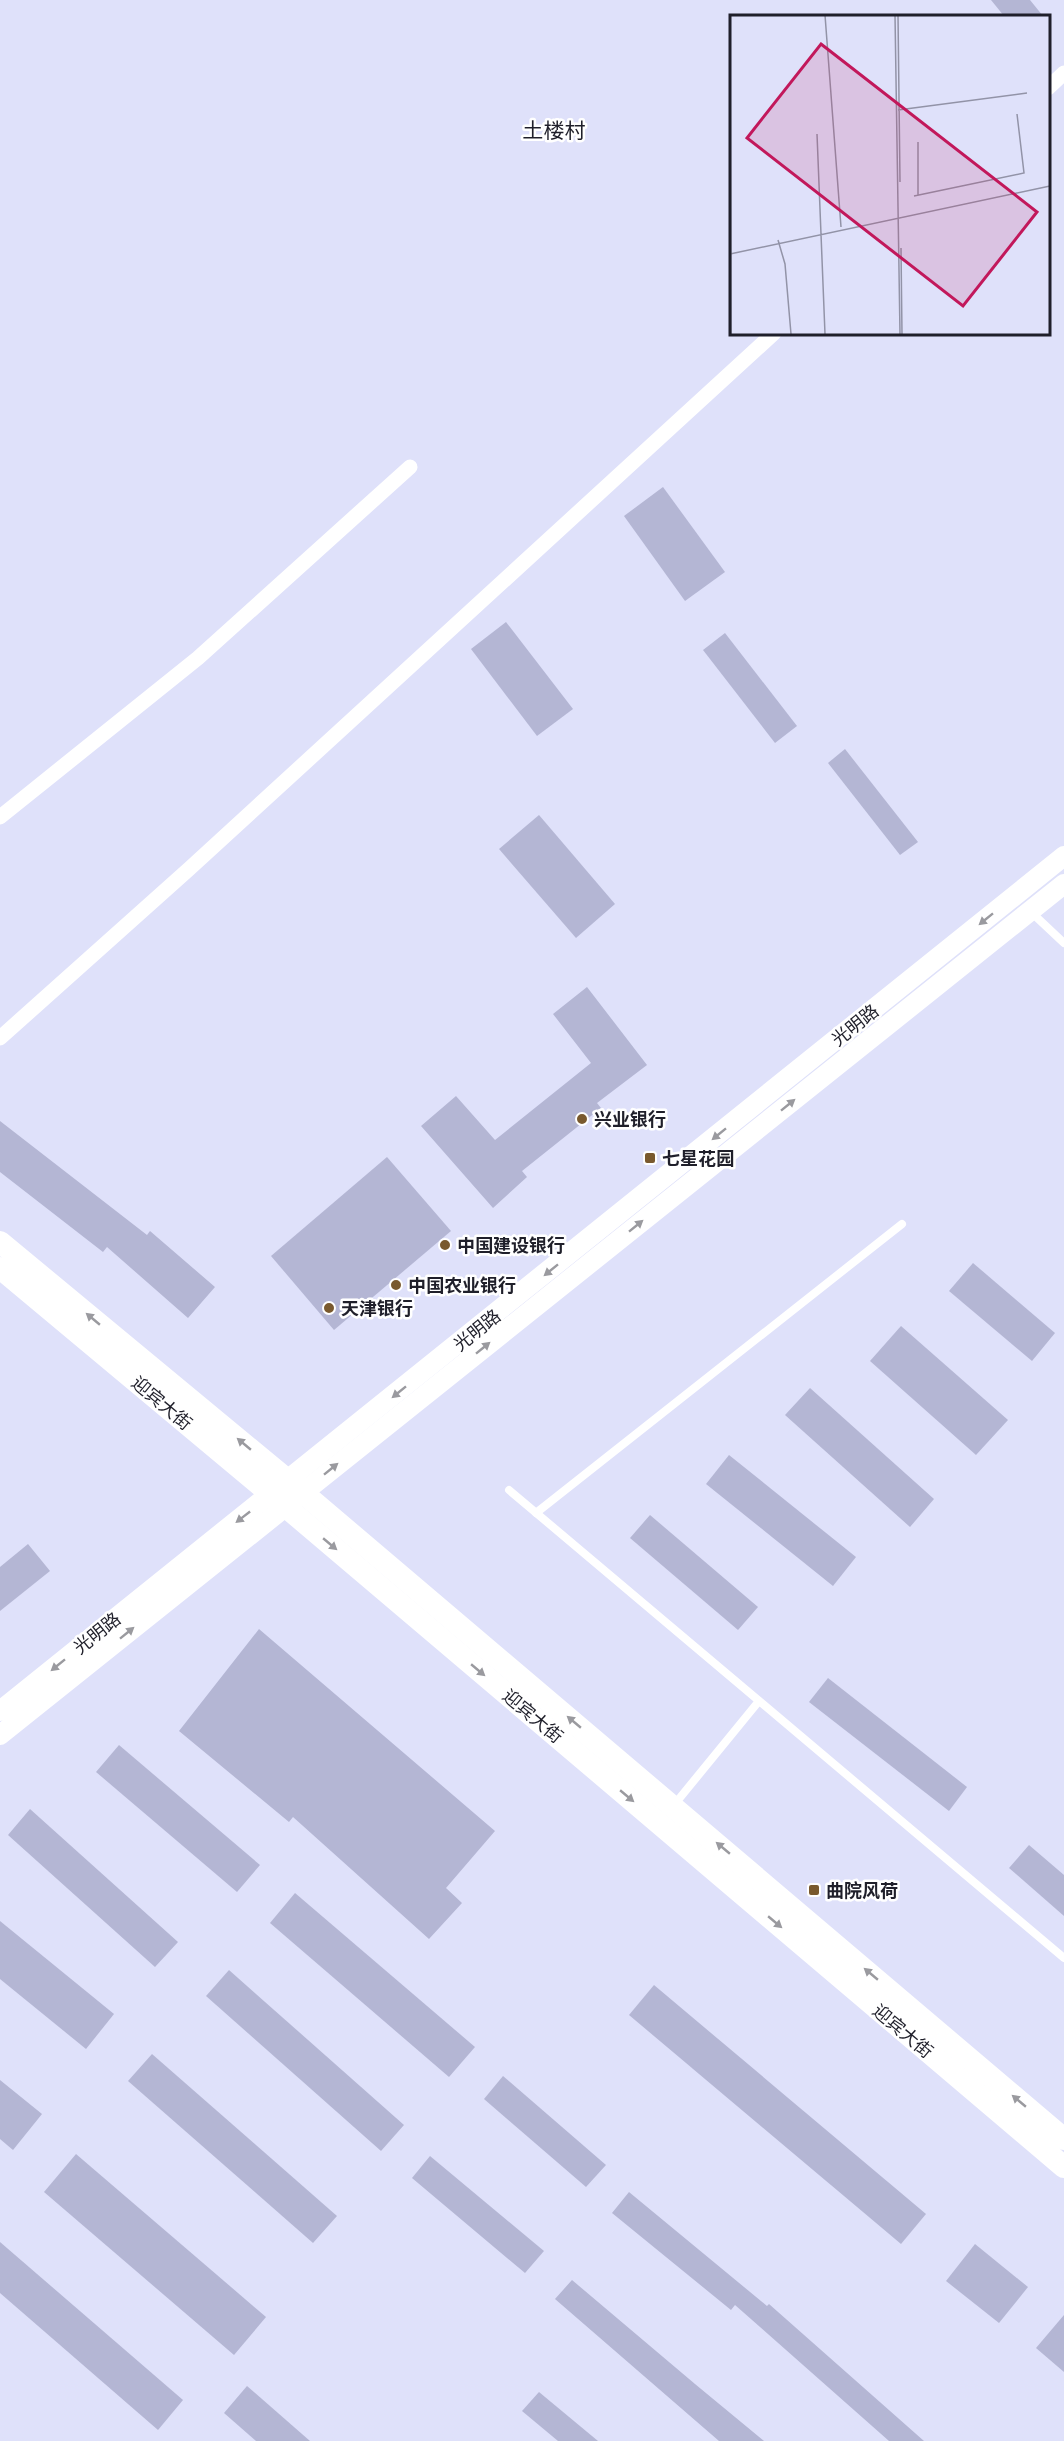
<svg xmlns="http://www.w3.org/2000/svg" width="1064" height="2441" font-family="Raleway,'Noto Sans SC',sans-serif">
  <style>
    .building { fill: #b4b6d4 }
    .lines { fill: none; stroke-linecap: round; stroke-linejoin: round }
    .service { stroke: #fff; stroke-width: 8 }
    .minor { stroke: #fff; stroke-width: 15 }
    .tertiary { stroke: #fff; stroke-width: 20 }
    .secondary { stroke: #fff; stroke-width: 22 }
    .oneway { fill: #9a9a9f }
    .poi-dot { fill: #79592e; stroke: #fff; stroke-width: 2 }
    .labels { text-anchor: middle; dominant-baseline: central; stroke-width: 5; stroke-linejoin: round; paint-order: stroke }
    .street-label { font-size: 18px; fill: #1f1f2a; stroke: #fff }
    .poi-label { font-size: 18px; font-weight: bold; fill: #1f1f2a; stroke: #fff; text-anchor: start }
    .quarter-label { font-size: 21px; fill: #1f1f2a; stroke: #fff }
    .inset-road { fill: none; stroke: #9293a7; stroke-width: 1.5 }
    .view { fill: #c2185b; fill-opacity: 0.15; stroke: #c2185b; stroke-width: 3 }
    .inset-edge { fill: none; stroke: #1f1f2a; stroke-width: 3 }
  </style>
  <rect width="100%" height="100%" fill="#dfe1fa"/>
  <g class="building">
    <path d="M 991,0 L 1030,0 L 1043,16 L 1004,16 Z"/>
    <path d="M 663,487 L 725,572 L 685,601 L 624,516 Z"/>
    <path d="M 506,622 L 573,709 L 537,736 L 471,649 Z"/>
    <path d="M 725,633 L 797,726 L 775,743 L 703,650 Z"/>
    <path d="M 845,749 L 918,842 L 900,855 L 828,763 Z"/>
    <path d="M 539,815 L 615,904 L 576,938 L 499,849 Z"/>
    <path d="M 587,987 L 647,1065 L 597,1103 L 601,1108 L 522,1171 L 527,1177 L 493,1208 L 421,1126 L 456,1096 L 495,1140 L 591,1063 L 553,1014 Z"/>
    <path d="M 0,1121 L 147,1235 L 150,1231 L 215,1287 L 188,1318 L 107,1247 L 103,1252 L 0,1172 Z"/>
    <path d="M 387,1157 L 451,1231 L 334,1330 L 271,1256 Z"/>
    <path d="M 973,1263 L 1055,1333 L 1032,1361 L 949,1291 Z"/>
    <path d="M 901,1326 L 1008,1420 L 976,1455 L 870,1361 Z"/>
    <path d="M 810,1388 L 934,1499 L 910,1527 L 785,1415 Z"/>
    <path d="M 729,1455 L 856,1557 L 833,1586 L 706,1484 Z"/>
    <path d="M 650,1515 L 758,1607 L 738,1630 L 630,1538 Z"/>
    <path d="M 28,1544 L 50,1571 L 0,1611 L 0,1567 Z"/>
    <path d="M 259,1629 L 495,1831 L 446,1888 L 462,1903 L 429,1939 L 293,1817 L 289,1822 L 179,1731 Z"/>
    <path d="M 828,1678 L 967,1787 L 949,1811 L 809,1702 Z"/>
    <path d="M 119,1745 L 260,1865 L 237,1892 L 96,1772 Z"/>
    <path d="M 30,1809 L 178,1942 L 155,1967 L 8,1835 Z"/>
    <path d="M 1029,1845 L 1064,1875 L 1064,1916 L 1009,1868 Z"/>
    <path d="M 295,1893 L 475,2047 L 449,2077 L 270,1923 Z"/>
    <path d="M 0,1921 L 114,2014 L 86,2049 L 0,1979 Z"/>
    <path d="M 229,1970 L 404,2125 L 381,2151 L 206,1996 Z"/>
    <path d="M 654,1985 L 926,2214 L 901,2244 L 629,2015 Z"/>
    <path d="M 152,2054 L 337,2216 L 313,2243 L 128,2081 Z"/>
    <path d="M 503,2076 L 606,2165 L 586,2187 L 484,2099 Z"/>
    <path d="M 0,2080 L 42,2114 L 13,2150 L 0,2139 Z"/>
    <path d="M 76,2154 L 266,2317 L 234,2355 L 44,2192 Z"/>
    <path d="M 430,2156 L 544,2251 L 525,2273 L 412,2178 Z"/>
    <path d="M 629,2192 L 767,2306 L 769,2304 L 924,2441 L 889,2441 L 735,2305 L 731,2310 L 612,2213 Z"/>
    <path d="M 0,2242 L 183,2400 L 158,2430 L 0,2293 Z"/>
    <path d="M 975,2244 L 1028,2287 L 999,2323 L 946,2281 Z"/>
    <path d="M 572,2280 L 695,2384 L 764,2441 L 719,2441 L 555,2299 Z"/>
    <path d="M 1064,2315 L 1064,2372 L 1036,2348 Z"/>
    <path d="M 247,2386 L 310,2441 L 256,2441 L 224,2413 Z"/>
    <path d="M 539,2392 L 598,2441 L 558,2441 L 522,2411 Z"/>
  </g>
  <g class="lines">
    <g class="service">
      <path d="M 1031,912 L 1064,943"/>
      <path d="M 509,1490 L 1064,1958"/>
      <path d="M 536,1513 L 902,1224"/>
      <path d="M 674,1805 L 759,1701"/>
    </g>
    <g class="minor">
      <path d="M 1048,88 L 1064,73"/>
      <path d="M 0,817 L 198,658 L 410,467"/>
      <path d="M 0,1038 L 189,869 L 774,333"/>
    </g>
    <g class="tertiary">
      <path d="M 0,1711 L 1064,856"/>
      <path d="M 0,1735 L 1064,884"/>
    </g>
    <g class="secondary">
      <path d="M 0,1242 L 302,1492 L 1064,2139"/>
      <path d="M 0,1268 L 272,1495 L 1064,2167"/>
    </g>
  </g>
  <defs><path id="oneway-solid" d="M-6-.8H1V-3.2L6.5 0L1 3.2V.8H-6Z" transform="scale(1.5)"/></defs>
  <g class="oneway">
    <use href="#oneway-solid" transform="translate(986 919) rotate(141)"/>
    <use href="#oneway-solid" transform="translate(788 1105) rotate(-39)"/>
    <use href="#oneway-solid" transform="translate(719 1134) rotate(141)"/>
    <use href="#oneway-solid" transform="translate(636 1226) rotate(-39)"/>
    <use href="#oneway-solid" transform="translate(551 1270) rotate(141)"/>
    <use href="#oneway-solid" transform="translate(93 1319) rotate(-140)"/>
    <use href="#oneway-solid" transform="translate(483 1348) rotate(-39)"/>
    <use href="#oneway-solid" transform="translate(399 1392) rotate(141)"/>
    <use href="#oneway-solid" transform="translate(244 1444) rotate(-140)"/>
    <use href="#oneway-solid" transform="translate(331 1469) rotate(-39)"/>
    <use href="#oneway-solid" transform="translate(243 1517) rotate(142)"/>
    <use href="#oneway-solid" transform="translate(330 1544) rotate(40)"/>
    <use href="#oneway-solid" transform="translate(127 1633) rotate(-39)"/>
    <use href="#oneway-solid" transform="translate(58 1665) rotate(141)"/>
    <use href="#oneway-solid" transform="translate(478 1670) rotate(40)"/>
    <use href="#oneway-solid" transform="translate(574 1722) rotate(-140)"/>
    <use href="#oneway-solid" transform="translate(627 1796) rotate(40)"/>
    <use href="#oneway-solid" transform="translate(723 1848) rotate(-140)"/>
    <use href="#oneway-solid" transform="translate(775 1922) rotate(40)"/>
    <use href="#oneway-solid" transform="translate(871 1974) rotate(-140)"/>
    <use href="#oneway-solid" transform="translate(1019 2101) rotate(-140)"/>
  </g>
  <g class="poi-dot">
    <circle cx="582" cy="1119" r="6"/>
    <rect x="644" y="1152" width="12" height="12" rx="3"/>
    <circle cx="445" cy="1245" r="6"/>
    <circle cx="396" cy="1285" r="6"/>
    <circle cx="329" cy="1308" r="6"/>
    <rect x="808" y="1884" width="12" height="12" rx="3"/>
  </g>
  <g class="labels">
    <g class="street-label">
      <text transform="translate(855 1025) rotate(-39)">光明路</text>
      <text transform="translate(477 1330) rotate(-39)">光明路</text>
      <text transform="translate(162 1403) rotate(40)">迎宾大街</text>
      <text transform="translate(97 1633) rotate(-39)">光明路</text>
      <text transform="translate(533 1716) rotate(40)">迎宾大街</text>
      <text transform="translate(903 2031) rotate(40)">迎宾大街</text>
    </g>
    <g class="poi-label">
      <text x="594" y="1119">兴业银行</text>
      <text x="662" y="1158">七星花园</text>
      <text x="457" y="1245">中国建设银行</text>
      <text x="408" y="1285">中国农业银行</text>
      <text x="341" y="1308">天津银行</text>
      <text x="826" y="1890">曲院风荷</text>
    </g>
    <g class="quarter-label">
      <text x="554" y="130">土楼村</text>
    </g>
  </g>
  <g transform="translate(730 15)">
    <rect width="320" height="320" fill="#dfe1fa"/>
    <path class="inset-road" d="M 0,0 L 1,319M 95,0 L 111,212M 165,0 L 170,319M 168,0 L 170,167M 168,95 L 297,78M 87,119 L 95,319M 188,127 L 188,180M 184,181 L 294,158 L 287,99M 48,225 L 55,249 L 61,319M 171,233 L 172,319M 0,239 L 320,171"/>
    <path class="view" d="M 91,29 L 307,197 L 233,291 L 17,123 Z"/>
    <rect width="320" height="320" class="inset-edge"/>
  </g>
</svg>
